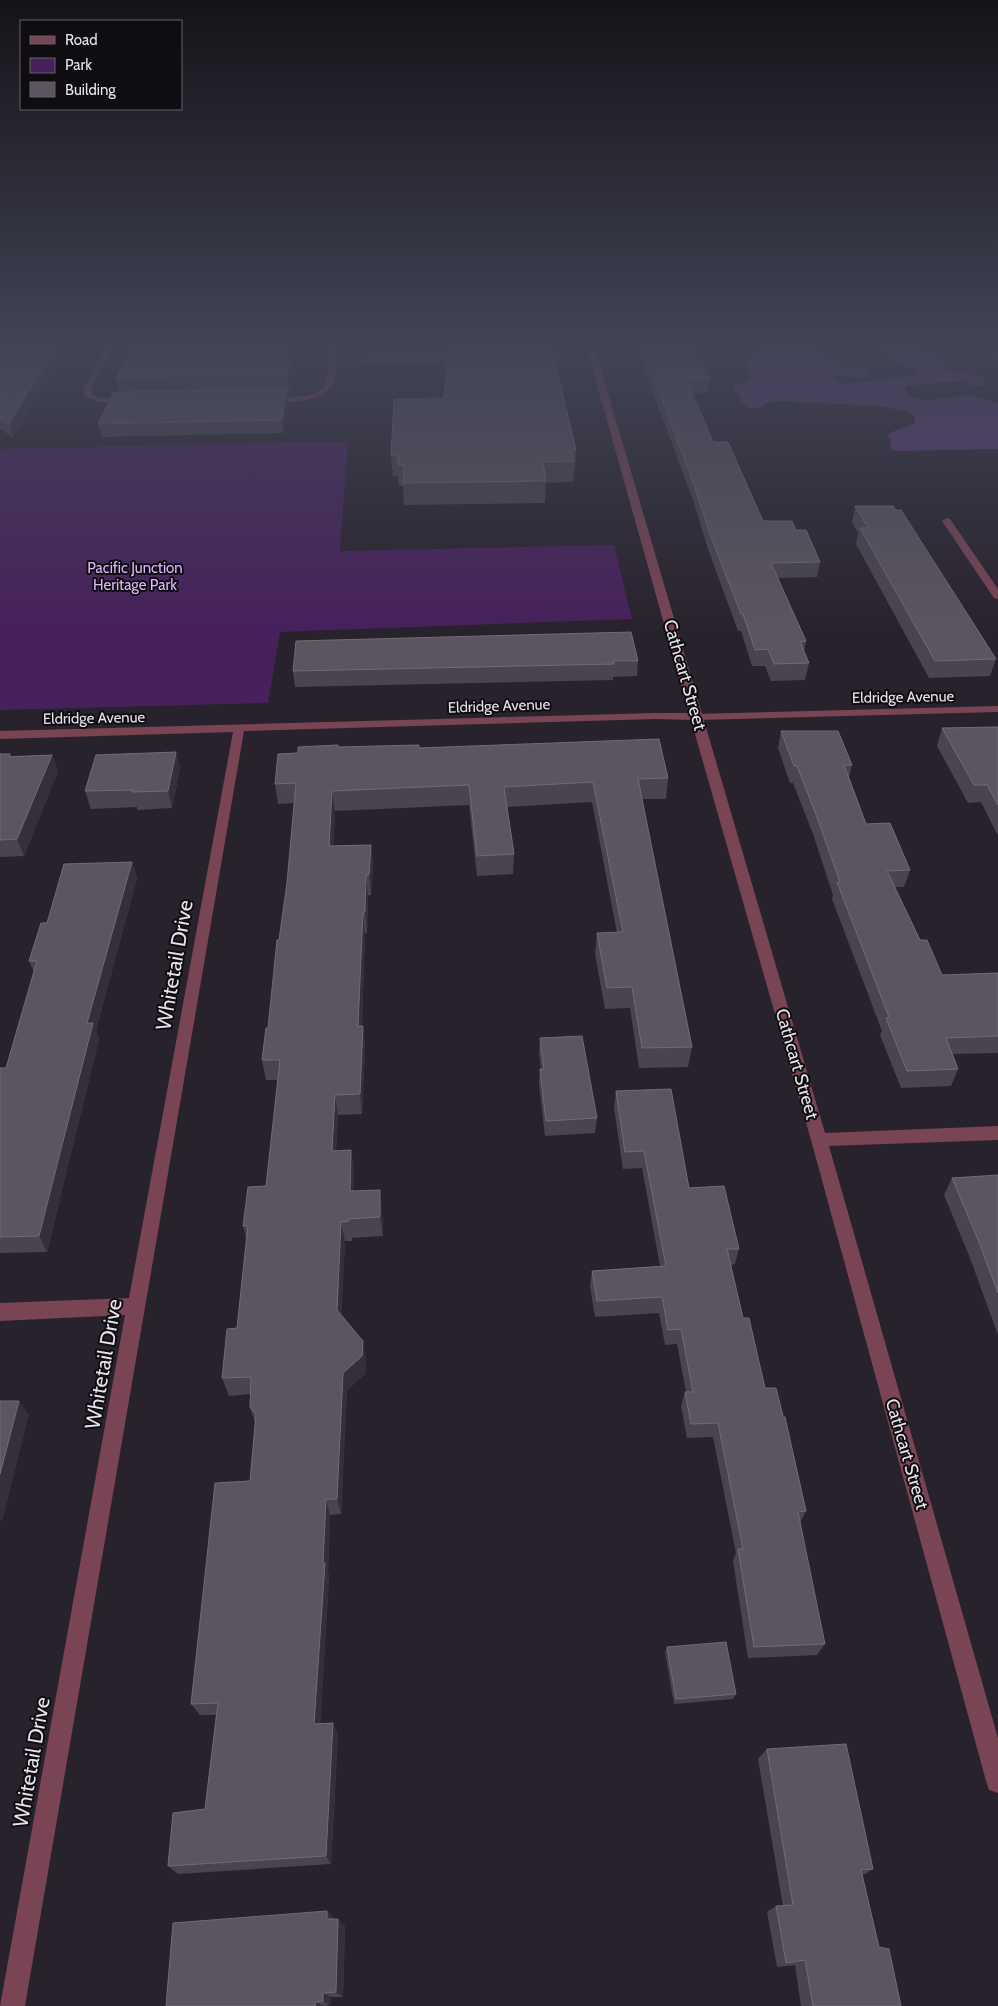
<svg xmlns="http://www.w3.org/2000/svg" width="998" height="2006" font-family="Cabin,sans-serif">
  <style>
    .green { fill: #46215c }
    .forest { fill: #5e3977; fill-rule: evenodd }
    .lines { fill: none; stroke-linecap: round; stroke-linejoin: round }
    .minor { fill: #794454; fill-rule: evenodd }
    .tertiary { fill: #794454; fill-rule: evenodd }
    .wall { fill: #4a444f }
    .shaded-wall { fill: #352f3a }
    .building { fill: #5b555f; stroke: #706b75 }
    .labels { text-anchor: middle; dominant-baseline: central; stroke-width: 4; stroke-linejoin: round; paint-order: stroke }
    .far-park-label { font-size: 15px; fill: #deb4fd; stroke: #0f0d11 }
    .far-street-label { font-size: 15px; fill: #e6e3e9; stroke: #0f0d11 }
    .street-label { font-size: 18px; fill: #e6e3e9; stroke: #0f0d11 }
    .near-street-label { font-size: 21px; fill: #e6e3e9; stroke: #0f0d11 }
  </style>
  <rect width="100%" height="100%" fill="#28222c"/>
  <path class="green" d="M 348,441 L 340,551 L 614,545 L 632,619 L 280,632 L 268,703 L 0,710 L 0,449 Z"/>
  <path class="forest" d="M 759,349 L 922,350 L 939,358 C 950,385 972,367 986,380 L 983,386 L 971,385 L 963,381 L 912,385 L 905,387 C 906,410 954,395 968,395 C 977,395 989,401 998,403 L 998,449 L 896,451 L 890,449 L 891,440 L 887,434 L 915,423 L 914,416 L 908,412 L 882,406 L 777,401 L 765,403 L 761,408 L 750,408 L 740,401 L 741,398 L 733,388 L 736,385 L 749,380 L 745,364 L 752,352 ZM 848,349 L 876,351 L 886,358 L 906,366 L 918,368 L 921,371 L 913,376 L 843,384 L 831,378 C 844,371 861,383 873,374 C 868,369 858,364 851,367 L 853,371 L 846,372 L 842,366 L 835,361 L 865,357 L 826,356 L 813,354 L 814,352 Z"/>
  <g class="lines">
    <g class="minor">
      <path d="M 104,349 L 112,349 L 92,388 L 92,395 L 100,398 L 130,400 L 133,400 L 133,404 L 99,402 L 84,396 L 84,388 Z"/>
      <path d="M 329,349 L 337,349 C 335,359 337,376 332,385 C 323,403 282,404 265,401 L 264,399 L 268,397 C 283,396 316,401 325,385 C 329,376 328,359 329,349 Z"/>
      <path d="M 587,349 L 595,349 L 825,1133 L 998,1126 L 998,1140 L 829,1146 L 998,1738 L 998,1793 L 989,1790 L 986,1781 L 811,1140 L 691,720 L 656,719 L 244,731 L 25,2006 L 0,2006 L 125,1315 L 0,1321 L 0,1303 L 129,1298 L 233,732 L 0,739 L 0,731 L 656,713 L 689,713 Z"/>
      <path d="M 947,518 L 950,519 L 998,589 L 998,599 L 994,598 L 942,521 Z"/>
    </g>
    <path class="tertiary" d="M 998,706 L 998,712 L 697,720 L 691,717 L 697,714 Z"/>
  </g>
  <g class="wall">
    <path d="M 0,349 L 66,349 L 13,437 L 0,429 Z"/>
    <path d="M 361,349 L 566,349 L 565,362 L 556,362 L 576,450 L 575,470 L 574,471 L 573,482 L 546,483 L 545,503 L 404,505 L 403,486 L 399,486 L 398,476 L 393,476 L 391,455 L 444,398 L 447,364 L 363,365 Z"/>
    <path d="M 638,349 L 694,349 L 710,379 L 708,393 L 692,393 L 713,442 L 763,521 L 796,530 L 820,562 L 817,577 L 778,578 L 806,641 L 804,652 L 809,663 L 805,680 L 771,681 L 765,666 L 752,666 L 741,631 L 738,631 L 709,552 L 692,497 L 644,369 Z"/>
    <path d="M 982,349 L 998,349 L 998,361 L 994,361 Z"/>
    <path d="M 292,373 L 289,394 L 287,394 L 288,402 L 283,433 L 102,437 L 98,424 L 119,392 L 116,378 Z"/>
    <path d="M 855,506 L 896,510 L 996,659 L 990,676 L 929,678 L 856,544 L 858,533 L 852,522 Z"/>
    <path d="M 638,661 L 637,676 L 613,677 L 613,680 L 295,687 L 293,671 Z"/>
    <path d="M 998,727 L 998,834 L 997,834 L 981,802 L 968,803 L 937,746 L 942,728 Z"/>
    <path d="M 781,731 L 852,765 L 849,777 L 866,824 L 910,870 L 904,887 L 895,887 L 920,940 L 942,975 L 998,973 L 998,1053 L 953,1054 L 958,1069 L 951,1086 L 901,1088 L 880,1035 L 882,1031 L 832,899 L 833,895 L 813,834 L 793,783 L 790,783 L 778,748 Z"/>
    <path d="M 338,747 L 420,748 L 668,778 L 666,799 L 642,799 L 692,1047 L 688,1067 L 639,1068 L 630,1008 L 605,1009 L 595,954 L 597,933 L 617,933 L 592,802 L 507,807 L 514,854 L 513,874 L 477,876 L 469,805 L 335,811 L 333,846 L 371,845 L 373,865 L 371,895 L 368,895 L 367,933 L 365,933 L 362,1026 L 363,1026 L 365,1047 L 362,1114 L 338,1115 L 336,1151 L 351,1150 L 354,1170 L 353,1191 L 382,1209 L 383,1236 L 352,1238 L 352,1241 L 345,1241 L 341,1315 L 366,1358 L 366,1373 L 347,1390 L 341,1514 L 330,1515 L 328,1572 L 329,1577 L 320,1724 L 338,1734 L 331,1864 L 178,1874 L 168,1866 L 205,1809 L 216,1715 L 200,1715 L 191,1704 L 250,1481 L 255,1423 L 250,1407 L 250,1394 L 229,1396 L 222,1378 L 237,1328 L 246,1237 L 243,1226 L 266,1186 L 278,1080 L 266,1080 L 262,1060 L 268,1028 L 287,883 L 294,803 L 278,804 L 275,784 L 298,753 Z"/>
    <path d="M 176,752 L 180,769 L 172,808 L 137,810 L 137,807 L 91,809 L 85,791 Z"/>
    <path d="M 0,754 L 10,754 L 11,756 L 52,755 L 58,771 L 24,856 L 0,857 Z"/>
    <path d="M 132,862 L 137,878 L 96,1030 L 99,1039 L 47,1252 L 0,1253 L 0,1068 L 6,1068 L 34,972 L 29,961 L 47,923 Z"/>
    <path d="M 540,1038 L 597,1118 L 595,1133 L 545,1136 L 539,1084 L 540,1069 L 541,1069 L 539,1053 Z"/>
    <path d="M 616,1091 L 689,1188 L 739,1249 L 735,1264 L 731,1265 L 743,1318 L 806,1511 L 800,1523 L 825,1644 L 817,1655 L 748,1658 L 733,1561 L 736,1553 L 713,1437 L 687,1438 L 681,1406 L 685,1392 L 686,1392 L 677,1344 L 665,1345 L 659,1313 L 595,1317 L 590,1286 L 592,1271 L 660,1266 L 642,1168 L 623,1169 L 614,1108 Z"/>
    <path d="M 998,1175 L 998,1335 L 970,1258 L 944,1195 L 952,1178 Z"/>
    <path d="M 667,1647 L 736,1694 L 733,1699 L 674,1704 L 665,1652 Z"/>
    <path d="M 767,1749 L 873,1869 L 862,1876 L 879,1947 L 901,2006 L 801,2006 L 795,1965 L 777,1967 L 767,1912 L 776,1906 L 783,1906 L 758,1759 Z"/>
    <path d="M 327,1911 L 334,1919 L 345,1926 L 343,1997 L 331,1997 L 330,2005 L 324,2006 L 166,2006 Z"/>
  </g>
  <g class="shaded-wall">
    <path d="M 55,349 L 66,349 L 13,437 L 9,423 Z"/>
    <path d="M 291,349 L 299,349 L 292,373 L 289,394 L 287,375 Z"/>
    <path d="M 286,389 L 288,402 L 283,433 L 282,420 Z"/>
    <path d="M 176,752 L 180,769 L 172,808 L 168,791 Z"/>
    <path d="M 52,755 L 58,771 L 24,856 L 17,839 Z"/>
    <path d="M 332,791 L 335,811 L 332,866 L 329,846 Z"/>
    <path d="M 371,845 L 373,865 L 371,895 L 369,875 Z"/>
    <path d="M 132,862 L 137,878 L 96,1030 L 99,1039 L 47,1252 L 39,1236 L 87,1023 Z"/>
    <path d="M 366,875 L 368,895 L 367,933 L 365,912 Z"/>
    <path d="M 363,912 L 365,933 L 361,1047 L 358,1026 Z"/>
    <path d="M 363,1026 L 365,1047 L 362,1114 L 360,1094 Z"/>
    <path d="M 335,1095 L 338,1115 L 335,1171 L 332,1151 Z"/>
    <path d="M 351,1150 L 354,1170 L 353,1210 L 350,1191 Z"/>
    <path d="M 380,1190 L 382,1209 L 383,1236 L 380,1217 Z"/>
    <path d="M 341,1222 L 345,1241 L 341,1328 L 337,1310 Z"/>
    <path d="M 363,1341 L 366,1358 L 366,1373 L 347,1390 L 341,1514 L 337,1499 L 343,1373 Z"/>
    <path d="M 19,1401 L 29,1415 L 2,1522 L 0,1520 L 0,1474 Z"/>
    <path d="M 326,1499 L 330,1515 L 328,1572 L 329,1577 L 320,1735 L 314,1724 Z"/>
    <path d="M 333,1723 L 338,1734 L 331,1864 L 326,1856 Z"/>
    <path d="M 327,1911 L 334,1918 L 334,1926 L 327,1919 Z"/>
    <path d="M 338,1919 L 345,1926 L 343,1997 L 336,1992 Z"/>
    <path d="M 323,1993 L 331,1997 L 330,2005 L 323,2001 Z"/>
    <path d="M 316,2002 L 323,2006 L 315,2006 Z"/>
  </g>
  <g class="building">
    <path d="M 0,349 L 55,349 L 9,423 L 0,418 Z"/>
    <path d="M 130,349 L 291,349 L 287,375 L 116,378 Z"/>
    <path d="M 448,349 L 552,349 L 576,450 L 571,450 L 574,461 L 543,462 L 546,481 L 403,483 L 404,465 L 398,465 L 398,455 L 391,455 L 394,399 L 444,398 Z"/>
    <path d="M 643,349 L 694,349 L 710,379 L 686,379 L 713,442 L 728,442 L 763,521 L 792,521 L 796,530 L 806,530 L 820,562 L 771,563 L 806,641 L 800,642 L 809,663 L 774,664 L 768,649 L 755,650 L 743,614 L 741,614 L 711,537 L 693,482 Z"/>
    <path d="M 286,389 L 282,420 L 98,424 L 114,392 Z"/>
    <path d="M 855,506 L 893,506 L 896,510 L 901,510 L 996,659 L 935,661 L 860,528 L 868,528 Z"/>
    <path d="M 631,632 L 638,661 L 614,661 L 614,664 L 293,671 L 296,641 Z"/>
    <path d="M 998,727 L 998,805 L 987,785 L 974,785 L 942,728 Z"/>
    <path d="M 781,731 L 838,731 L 852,765 L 844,765 L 866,824 L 890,823 L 910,870 L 887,871 L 920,940 L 927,940 L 942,975 L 998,973 L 998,1036 L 946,1038 L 958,1069 L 907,1071 L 886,1018 L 889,1017 L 837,882 L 840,882 L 817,817 L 797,766 L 794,766 Z"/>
    <path d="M 659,739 L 668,778 L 638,779 L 692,1047 L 642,1048 L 632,987 L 607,988 L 597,933 L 623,932 L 593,782 L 504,787 L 514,854 L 477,856 L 469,785 L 332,791 L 329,846 L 371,845 L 369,875 L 366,875 L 365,912 L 363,912 L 358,1026 L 363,1026 L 360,1094 L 335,1095 L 332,1151 L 351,1150 L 350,1191 L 380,1190 L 380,1217 L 348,1219 L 349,1221 L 341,1222 L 337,1310 L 363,1341 L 362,1356 L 343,1373 L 337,1499 L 326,1499 L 323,1563 L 325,1563 L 314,1724 L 333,1723 L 326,1856 L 168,1866 L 173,1813 L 205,1809 L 218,1703 L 191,1704 L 215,1483 L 250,1481 L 256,1414 L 250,1407 L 251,1377 L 222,1378 L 227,1329 L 237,1328 L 248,1226 L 243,1226 L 248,1187 L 266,1186 L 280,1060 L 262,1060 L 266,1028 L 268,1028 L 277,940 L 279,940 L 287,883 L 296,783 L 275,784 L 278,754 L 298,753 L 298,747 L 338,745 L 338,747 L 419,745 L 419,748 Z"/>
    <path d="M 176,752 L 168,791 L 132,792 L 133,790 L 85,791 L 96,755 Z"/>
    <path d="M 0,754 L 10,754 L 9,757 L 52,755 L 17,839 L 0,840 Z"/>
    <path d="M 132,862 L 87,1023 L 93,1023 L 39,1236 L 0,1237 L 0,1068 L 6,1068 L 37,961 L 29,961 L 41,923 L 47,923 L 64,864 Z"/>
    <path d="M 582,1036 L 597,1118 L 546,1121 L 540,1069 L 544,1069 L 540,1038 Z"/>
    <path d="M 671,1089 L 689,1188 L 724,1186 L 739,1249 L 727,1249 L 743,1318 L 749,1318 L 765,1388 L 776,1388 L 783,1416 L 785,1417 L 806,1511 L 798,1512 L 825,1644 L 754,1647 L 738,1549 L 743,1549 L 718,1423 L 691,1424 L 685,1392 L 693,1392 L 681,1329 L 668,1330 L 662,1297 L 597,1301 L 592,1271 L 666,1266 L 644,1151 L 625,1152 L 616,1091 Z"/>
    <path d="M 998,1175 L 998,1293 L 979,1242 L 952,1178 Z"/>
    <path d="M 0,1401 L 19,1401 L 0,1474 Z"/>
    <path d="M 726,1642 L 736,1694 L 676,1699 L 667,1647 Z"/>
    <path d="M 846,1744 L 873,1869 L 861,1870 L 879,1947 L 889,1949 L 901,2006 L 813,2006 L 805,1960 L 786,1963 L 776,1906 L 793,1905 L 767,1749 Z"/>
    <path d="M 327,1911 L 327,1919 L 338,1919 L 336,1992 L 323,1993 L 323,2001 L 316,2002 L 315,2006 L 166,2006 L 173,1923 Z"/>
  </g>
  <linearGradient id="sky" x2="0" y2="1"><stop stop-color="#161318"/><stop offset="0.55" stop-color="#424456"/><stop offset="1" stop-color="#424456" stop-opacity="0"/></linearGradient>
  <rect width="998" height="630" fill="url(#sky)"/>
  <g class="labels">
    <g class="far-park-label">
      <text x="135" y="568">Pacific Junction<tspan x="135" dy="17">Heritage Park</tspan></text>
    </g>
    <g class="far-street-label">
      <text transform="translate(903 697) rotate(-1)">Eldridge Avenue</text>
      <text transform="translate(499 706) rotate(-2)">Eldridge Avenue</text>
      <text transform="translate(94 718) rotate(-1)">Eldridge Avenue</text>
    </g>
    <g class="street-label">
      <text transform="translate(685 675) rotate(74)">Cathcart Street</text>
      <text transform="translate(797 1064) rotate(74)">Cathcart Street</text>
      <text transform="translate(907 1454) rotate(74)">Cathcart Street</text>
    </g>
    <g class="near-street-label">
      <text transform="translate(174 965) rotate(-80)">Whitetail Drive</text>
      <text transform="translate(103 1364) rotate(-80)">Whitetail Drive</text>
      <text transform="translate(31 1762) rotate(-80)">Whitetail Drive</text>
    </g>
  </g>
  <rect x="20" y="20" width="162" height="90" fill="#0f0d11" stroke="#656367"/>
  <rect x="30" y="36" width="25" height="8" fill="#794454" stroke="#656367"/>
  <text x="65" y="45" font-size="15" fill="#e6e3e9">Road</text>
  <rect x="30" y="58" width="25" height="15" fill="#46215c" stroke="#656367"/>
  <text x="65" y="70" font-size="15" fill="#e6e3e9">Park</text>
  <rect x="30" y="82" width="25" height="15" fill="#5b555f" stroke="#656367"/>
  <text x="65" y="95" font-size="15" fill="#e6e3e9">Building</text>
</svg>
